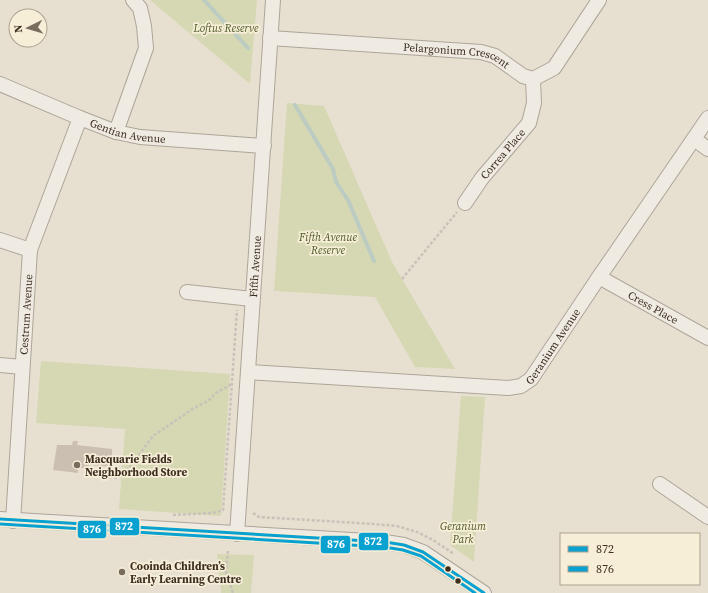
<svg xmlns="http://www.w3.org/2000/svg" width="708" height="593" font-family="'Source Serif 4',serif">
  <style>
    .green { fill: #d6d7b3 }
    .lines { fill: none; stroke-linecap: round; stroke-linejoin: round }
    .stream { stroke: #bcccc2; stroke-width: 4 }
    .building { fill: #cbbfb2 }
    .minor-casing { stroke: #ada599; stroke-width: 16 }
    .path { stroke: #c8c2b9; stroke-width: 2.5; stroke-dasharray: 3 2; stroke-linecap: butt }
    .minor { stroke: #efebe3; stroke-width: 14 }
    .bus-1-casing { stroke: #f7eed8; stroke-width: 6 }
    .bus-2-casing { stroke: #f7eed8; stroke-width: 6 }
    .bus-1 { stroke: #09a1d0; stroke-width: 3 }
    .bus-2 { stroke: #09a1d0; stroke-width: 3 }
    .poi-dot { fill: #786c5e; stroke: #f7eed8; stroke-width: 1.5 }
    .bus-dot { fill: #3d2e20; stroke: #f7eed8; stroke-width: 1.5 }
    .labels { text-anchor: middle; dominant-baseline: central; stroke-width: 3.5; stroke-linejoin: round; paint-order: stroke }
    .park-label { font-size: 11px; font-style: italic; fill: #4d5a26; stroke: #f7eed8 }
    .street-label { font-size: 11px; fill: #3d2e20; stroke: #f7eed8 }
    .poi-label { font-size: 11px; font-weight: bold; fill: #3d2e20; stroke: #f7eed8; text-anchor: start }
    .line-badge { stroke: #f7eed8; stroke-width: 1.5 }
    .badge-label { font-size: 11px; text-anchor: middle; font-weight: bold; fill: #fff }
  </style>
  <rect width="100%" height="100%" fill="#e7e0d1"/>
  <g class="green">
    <path d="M 150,0 L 257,0 L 250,84 Z"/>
    <path d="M 287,103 L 324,106 L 392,262 L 455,369 L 415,367 L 375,297 L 274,291 Z"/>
    <path d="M 41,361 L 230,374 L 221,516 L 119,509 L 125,429 L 36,423 Z"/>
    <path d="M 461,396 L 485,397 L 474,562 L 450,545 Z"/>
    <path d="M 217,554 L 254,555 L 251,593 L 221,593 Z"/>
  </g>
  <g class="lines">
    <g class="stream">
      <path d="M 204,0 L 248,48"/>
      <path d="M 295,105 L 333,169 L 336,182 L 348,200 L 374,261"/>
    </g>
  </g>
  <path class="building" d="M 73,441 L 78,441 L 77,445 L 112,449 L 112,467 L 89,465 L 89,468 L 78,468 L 78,473 L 53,470 L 57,445 L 72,445 Z"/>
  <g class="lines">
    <defs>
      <g id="minor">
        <path id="s1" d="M 270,38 L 481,52 L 495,56 L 523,76 L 533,79 L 554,68 L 599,0"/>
        <path id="s2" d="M 0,84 L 80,118 L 116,132 L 140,137 L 264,146"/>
        <path d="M 116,132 L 146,48 L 144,26 L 140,8 L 133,0"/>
        <path d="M 694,139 L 708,149"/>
        <path id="s3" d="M 465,203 L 482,178 L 529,123 L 534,103 L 533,79"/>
        <path d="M 0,240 L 30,250"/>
        <path id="s4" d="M 599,277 L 708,338"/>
        <path d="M 187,292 L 252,299"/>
        <path d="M 0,365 L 22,367"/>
        <path id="s5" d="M 248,372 L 508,388 L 521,386 L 531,379 L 599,277 L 708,118"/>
        <path d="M 660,484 L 708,517"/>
        <path d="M 0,519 L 385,542 L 404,545 L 423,552 L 484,593"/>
        <path id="s6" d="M 13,521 L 30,250 L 80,118"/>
        <path id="s7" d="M 237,534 L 273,0"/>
      </g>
    </defs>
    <use href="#minor" class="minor-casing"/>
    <g class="path">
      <path d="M 402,279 L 457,212"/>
      <path d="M 99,476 L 118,478 L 131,466 L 153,436 L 194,408 L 208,401 L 216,393 L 232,384"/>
      <path d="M 253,513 L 259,517 L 374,524 L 397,526 L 417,532 L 433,540 L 454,554"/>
      <path d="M 173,515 L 213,513 L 223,510 L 237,310"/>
      <path d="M 228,551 L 226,573 L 233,593"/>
    </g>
    <use href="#minor" class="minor"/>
    <defs>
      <path id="bus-1" d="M 0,519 L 385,542 L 404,545 L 423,552 L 484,593"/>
      <path id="bus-2" d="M 0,524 L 384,547 L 403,550 L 421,556 L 475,593"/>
    </defs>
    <use href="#bus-1" class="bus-1-casing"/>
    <use href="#bus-2" class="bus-2-casing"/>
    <use href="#bus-1" class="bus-1"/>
    <use href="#bus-2" class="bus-2"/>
  </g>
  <g class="poi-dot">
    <circle cx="77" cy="465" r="4"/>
    <circle cx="122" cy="572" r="4"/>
  </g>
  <g class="bus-dot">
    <circle cx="448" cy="569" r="3.5"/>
    <circle cx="458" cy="581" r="3.5"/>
  </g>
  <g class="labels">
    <g class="park-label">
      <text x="226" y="28">Loftus Reserve</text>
      <text x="328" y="237">Fifth Avenue<tspan x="328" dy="13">Reserve</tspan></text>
      <text x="463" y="526">Geranium<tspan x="463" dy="13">Park</tspan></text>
    </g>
    <g class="street-label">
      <text stroke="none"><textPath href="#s1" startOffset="188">Pelargonium Crescent</textPath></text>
      <text stroke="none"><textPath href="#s2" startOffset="137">Gentian Avenue</textPath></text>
      <text stroke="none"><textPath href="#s3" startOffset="62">Correa Place</textPath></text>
      <text stroke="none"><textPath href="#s7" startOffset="268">Fifth Avenue</textPath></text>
      <text stroke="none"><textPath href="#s4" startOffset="62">Cress Place</textPath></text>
      <text stroke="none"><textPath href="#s6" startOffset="207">Cestrum Avenue</textPath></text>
      <text stroke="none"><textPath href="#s5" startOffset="325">Geranium Avenue</textPath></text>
    </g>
    <g class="poi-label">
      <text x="85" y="459">Macquarie Fields<tspan x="85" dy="13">Neighborhood Store</tspan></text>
      <text x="130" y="566">Cooinda Children’s<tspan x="130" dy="13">Early Learning Centre</tspan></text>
    </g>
  </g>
  <g class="line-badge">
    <rect x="109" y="517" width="31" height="19" rx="4" fill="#09a1d0"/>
    <rect x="77" y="520" width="30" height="19" rx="4" fill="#09a1d0"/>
    <rect x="358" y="532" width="31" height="19" rx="4" fill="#09a1d0"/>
    <rect x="320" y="535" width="31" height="19" rx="4" fill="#09a1d0"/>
  </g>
  <g class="badge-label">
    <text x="124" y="530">872</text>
    <text x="92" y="533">876</text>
    <text x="373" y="545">872</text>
    <text x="336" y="548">876</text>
  </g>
  <rect x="560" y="533" width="140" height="52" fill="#f7eed8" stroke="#ada18e"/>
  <rect x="568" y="546" width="20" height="6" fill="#09a1d0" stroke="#ada18e"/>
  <text x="596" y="553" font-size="12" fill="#3d2e20">872</text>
  <rect x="568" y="566" width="20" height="6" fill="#09a1d0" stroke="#ada18e"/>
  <text x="596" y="573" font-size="12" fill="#3d2e20">876</text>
  <g transform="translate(28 28) rotate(265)"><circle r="19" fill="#f7eed8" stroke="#ada18e"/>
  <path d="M0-3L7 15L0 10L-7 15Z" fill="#786c5e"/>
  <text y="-6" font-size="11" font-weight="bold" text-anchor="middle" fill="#3d2e20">N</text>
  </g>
</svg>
